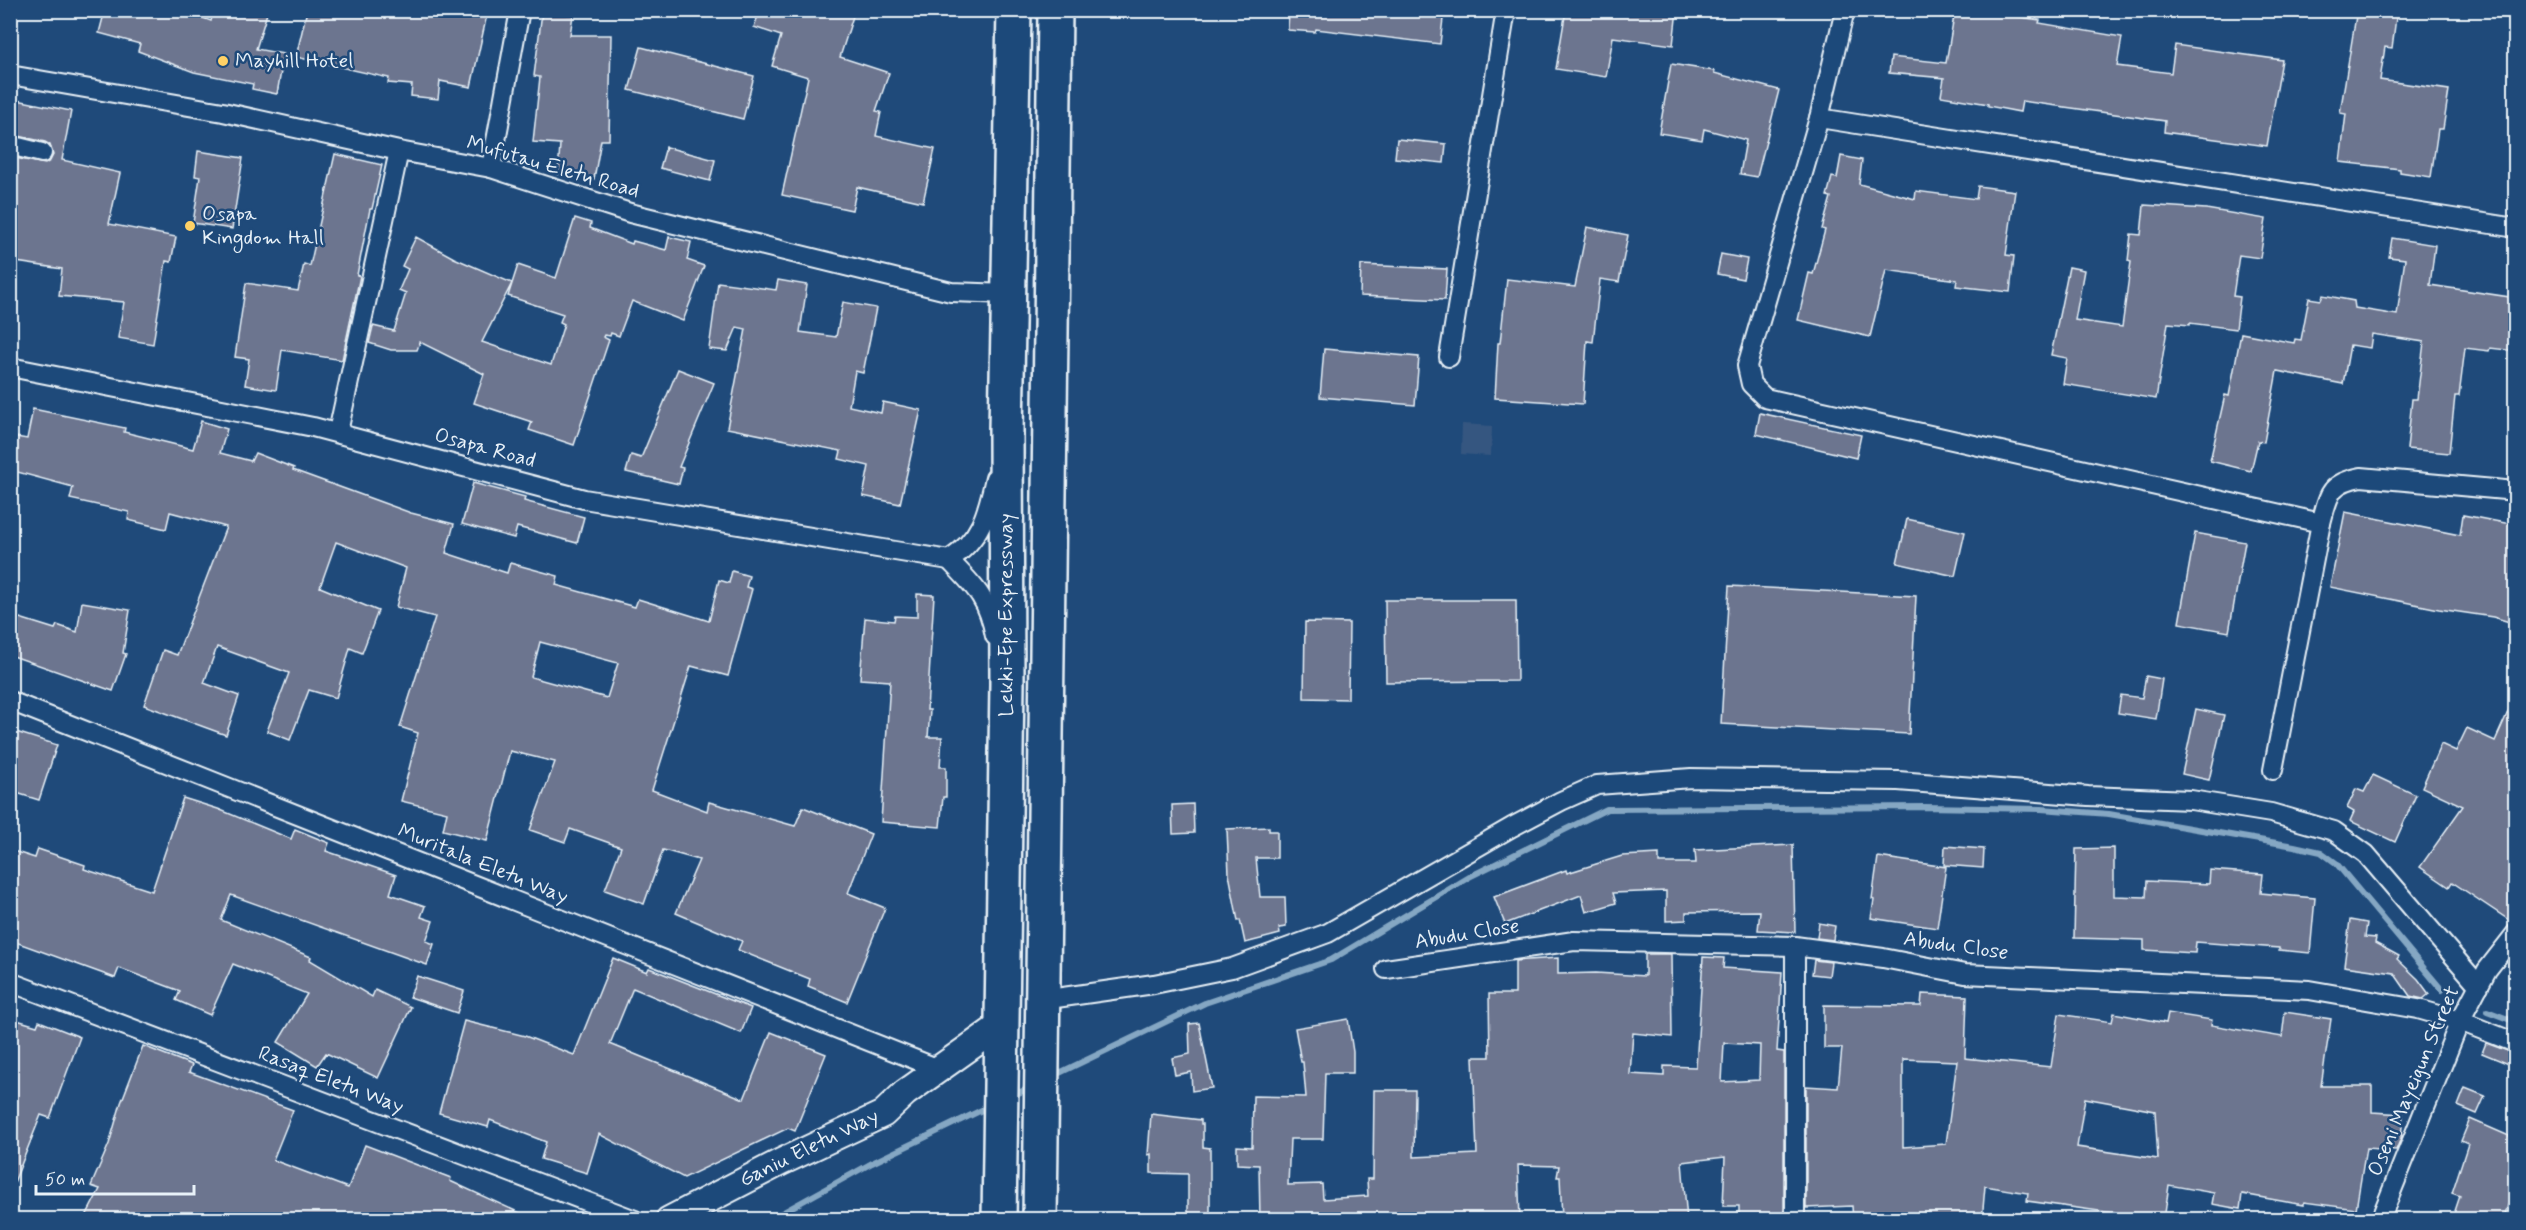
<svg xmlns="http://www.w3.org/2000/svg" width="2526" height="1230" font-family="Mynerve,sans-serif">
  <style>
    .built { fill: #365780 }
    .lines { fill: none; stroke-linecap: round; stroke-linejoin: round }
    .stream { stroke: #85a7c3; stroke-width: 6 }
    .building { fill: #6c748f; stroke: #e8f1f8; stroke-width: 1.5; fill-rule: evenodd }
    .street-casing { stroke: #e8f1f8; stroke-width: 22 }
    .secondary-casing { stroke: #e8f1f8; stroke-width: 30 }
    .highway-casing { stroke: #e8f1f8; stroke-width: 38 }
    .street { stroke: #1f4a7a; stroke-width: 18 }
    .secondary { stroke: #1f4a7a; stroke-width: 26 }
    .highway { stroke: #1f4a7a; stroke-width: 33 }
    .poi-dot { fill: #ffd166; stroke: #1f4a7a; stroke-width: 2 }
    .labels { text-anchor: middle; dominant-baseline: central; stroke-width: 5; stroke-linejoin: round; paint-order: stroke }
    .poi-label { font-size: 21px; fill: #e8f1f8; stroke: #1f4a7a; text-anchor: start }
    .street-label { font-size: 21px; fill: #e8f1f8; stroke: #1f4a7a }
  </style>
  <rect width="100%" height="100%" fill="#1f4a7a"/>
  <filter id="ink" filterUnits="userSpaceOnUse"><feTurbulence type="fractalNoise" baseFrequency=".0167" numOctaves="2"/><feDisplacementMap in="SourceGraphic" scale="12" xChannelSelector="R" yChannelSelector="G"/><feConvolveMatrix kernelMatrix="1 2 1 2 8 2 1 2 1" color-interpolation-filters="sRGB"/></filter>
  <g filter="url(#ink)">
    <path class="built" d="M 1462,424 L 1492,426 L 1491,456 L 1461,454 Z"/>
    <g class="lines">
      <g class="stream">
        <path d="M 2487,1011 L 2516,1022"/>
        <path d="M 1051,1077 L 1205,1003 L 1331,960 L 1471,876 L 1607,809 L 1925,807 L 2041,809 L 2109,814 L 2294,846 L 2321,852 L 2336,863 L 2442,990"/>
        <path d="M 1010,1097 L 1031,1087"/>
        <path d="M 769,1220 L 872,1163 L 990,1106"/>
      </g>
    </g>
    <g class="building">
      <path d="M 105,10 L 182,10 L 211,21 L 214,10 L 268,10 L 256,49 L 284,54 L 277,94 L 252,89 L 253,84 L 194,72 L 138,51 L 140,44 L 99,33 Z"/>
      <path d="M 307,10 L 488,10 L 471,87 L 440,81 L 438,99 L 411,96 L 412,85 L 388,83 L 389,78 L 296,57 Z"/>
      <path d="M 760,10 L 855,10 L 840,57 L 889,73 L 876,111 L 881,112 L 876,136 L 935,149 L 923,202 L 857,187 L 852,210 L 782,195 L 808,77 L 772,66 L 781,36 L 754,27 Z"/>
      <path d="M 1289,10 L 1444,10 L 1440,44 L 1316,29 L 1315,32 L 1288,30 Z"/>
      <path d="M 1566,10 L 1677,10 L 1673,45 L 1613,37 L 1606,77 L 1556,69 Z"/>
      <path d="M 1955,10 L 1994,10 L 1994,13 L 2040,20 L 2039,23 L 2122,37 L 2117,66 L 2171,73 L 2175,45 L 2282,60 L 2267,146 L 2164,132 L 2165,121 L 2022,101 L 2020,112 L 1988,106 L 1988,104 L 1941,96 L 1944,78 L 1889,73 L 1891,57 L 1946,63 Z"/>
      <path d="M 2357,10 L 2397,10 L 2392,48 L 2385,47 L 2380,80 L 2449,90 L 2443,129 L 2438,129 L 2431,177 L 2400,172 L 2400,169 L 2340,162 L 2346,114 L 2340,113 Z"/>
      <path d="M 542,12 L 573,15 L 570,35 L 611,35 L 609,140 L 601,140 L 594,179 L 558,174 L 560,144 L 533,142 L 540,77 L 534,76 Z"/>
      <path d="M 641,47 L 754,76 L 743,119 L 629,90 Z"/>
      <path d="M 1671,64 L 1714,71 L 1714,73 L 1779,90 L 1757,177 L 1740,174 L 1746,140 L 1704,129 L 1702,140 L 1659,133 Z"/>
      <path d="M 17,100 L 71,111 L 62,160 L 120,173 L 109,224 L 176,237 L 171,262 L 166,261 L 153,344 L 118,338 L 124,302 L 59,296 L 62,269 L 10,261 L 10,157 L 45,164 L 50,161 L 53,155 L 50,145 L 45,142 L 10,134 Z"/>
      <path d="M 1397,139 L 1446,144 L 1444,163 L 1395,158 Z"/>
      <path d="M 666,147 L 715,160 L 710,181 L 660,168 Z"/>
      <path d="M 198,151 L 243,158 L 232,229 L 193,223 L 200,177 L 195,176 Z"/>
      <path d="M 335,154 L 382,165 L 372,209 L 370,209 L 357,275 L 360,276 L 342,360 L 282,350 L 276,390 L 245,385 L 249,359 L 235,357 L 246,283 L 298,291 L 304,264 L 310,266 Z"/>
      <path d="M 1841,156 L 1862,160 L 1859,184 L 1915,199 L 1916,191 L 1976,199 L 1978,186 L 2015,191 L 2006,255 L 2014,256 L 2010,292 L 1956,286 L 1957,280 L 1886,270 L 1870,337 L 1798,320 L 1809,273 L 1813,274 L 1825,230 L 1822,229 L 1831,197 L 1827,196 L 1832,177 L 1837,178 Z"/>
      <path d="M 2144,205 L 2206,209 L 2266,219 L 2260,258 L 2239,255 L 2233,296 L 2240,297 L 2236,329 L 2190,323 L 2190,325 L 2168,323 L 2156,399 L 2063,384 L 2067,358 L 2051,355 L 2069,267 L 2084,270 L 2075,320 L 2122,327 L 2131,262 L 2128,261 L 2131,234 L 2141,235 Z"/>
      <path d="M 575,218 L 591,223 L 590,228 L 632,244 L 633,241 L 666,250 L 669,237 L 691,242 L 687,260 L 704,266 L 683,321 L 632,301 L 619,336 L 611,333 L 610,336 L 604,335 L 603,337 L 609,340 L 574,445 L 529,430 L 532,422 L 474,403 L 484,374 L 420,342 L 417,350 L 391,350 L 369,343 L 373,326 L 394,331 L 406,293 L 399,290 L 408,269 L 402,266 L 416,237 L 454,258 L 512,283 L 482,342 L 551,365 L 564,324 L 560,322 L 563,314 L 508,296 L 518,265 L 556,278 Z"/>
      <path d="M 1587,227 L 1628,235 L 1619,282 L 1600,279 L 1593,342 L 1587,341 L 1583,404 L 1495,398 L 1498,343 L 1500,343 L 1507,279 L 1575,287 Z"/>
      <path d="M 2392,238 L 2435,245 L 2430,285 L 2516,298 L 2516,351 L 2490,348 L 2489,351 L 2465,348 L 2459,396 L 2455,396 L 2449,453 L 2407,449 L 2412,399 L 2417,399 L 2424,342 L 2372,334 L 2370,348 L 2350,345 L 2343,384 L 2277,371 L 2264,442 L 2258,441 L 2251,471 L 2210,461 L 2225,395 L 2229,396 L 2241,333 L 2294,343 L 2295,339 L 2301,340 L 2309,298 L 2321,300 L 2323,295 L 2354,301 L 2355,308 L 2397,315 L 2405,259 L 2389,257 Z"/>
      <path d="M 1721,254 L 1747,259 L 1743,279 L 1717,274 Z"/>
      <path d="M 1361,265 L 1447,269 L 1445,300 L 1360,296 Z"/>
      <path d="M 778,280 L 807,285 L 800,332 L 836,337 L 843,302 L 876,308 L 863,373 L 855,371 L 849,406 L 881,413 L 883,402 L 921,410 L 900,504 L 863,496 L 869,466 L 839,459 L 841,451 L 727,428 L 746,329 L 737,327 L 727,351 L 709,349 L 718,282 L 776,290 Z"/>
      <path d="M 1324,349 L 1419,357 L 1415,405 L 1320,397 Z"/>
      <path d="M 678,369 L 714,383 L 679,467 L 683,468 L 679,484 L 626,472 L 631,455 L 641,458 Z"/>
      <path d="M 33,409 L 125,428 L 124,432 L 193,449 L 201,421 L 227,429 L 220,453 L 251,461 L 255,453 L 294,468 L 293,470 L 411,513 L 454,524 L 446,553 L 507,573 L 510,563 L 558,576 L 556,585 L 635,607 L 638,599 L 709,621 L 719,580 L 729,583 L 732,571 L 749,576 L 746,587 L 752,589 L 728,676 L 691,666 L 652,790 L 707,811 L 709,802 L 795,826 L 803,807 L 871,834 L 848,893 L 885,908 L 847,1002 L 808,986 L 810,979 L 738,950 L 742,941 L 676,913 L 699,860 L 663,850 L 644,904 L 605,890 L 621,847 L 570,829 L 565,842 L 530,830 L 555,762 L 510,751 L 487,841 L 443,830 L 447,812 L 401,801 L 418,733 L 400,727 L 435,617 L 396,607 L 406,568 L 336,542 L 320,587 L 378,611 L 362,653 L 350,648 L 336,698 L 309,690 L 290,740 L 267,731 L 289,673 L 217,647 L 204,683 L 239,696 L 226,735 L 144,705 L 163,650 L 177,655 L 226,527 L 170,512 L 166,529 L 128,520 L 129,512 L 70,499 L 73,487 L 10,470 L 10,436 L 27,439 ZM 540,642 L 618,663 L 607,698 L 531,677 Z"/>
      <path d="M 1760,413 L 1861,435 L 1856,458 L 1756,434 Z"/>
      <path d="M 473,483 L 525,497 L 524,501 L 584,517 L 577,543 L 517,527 L 514,538 L 462,524 Z"/>
      <path d="M 2345,512 L 2460,535 L 2463,515 L 2516,525 L 2516,624 L 2493,617 L 2439,609 L 2330,587 Z"/>
      <path d="M 1907,519 L 1965,532 L 1955,576 L 1897,563 Z"/>
      <path d="M 2195,533 L 2245,542 L 2229,632 L 2179,623 Z"/>
      <path d="M 1729,586 L 1916,596 L 1909,734 L 1721,724 Z"/>
      <path d="M 917,594 L 934,595 L 927,710 L 930,710 L 928,737 L 942,737 L 940,767 L 946,767 L 946,797 L 943,797 L 940,827 L 881,822 L 890,681 L 860,679 L 865,618 L 894,621 L 895,616 L 917,617 Z"/>
      <path d="M 1385,600 L 1516,600 L 1517,681 L 1386,682 Z"/>
      <path d="M 82,602 L 130,610 L 123,653 L 126,654 L 113,691 L 10,655 L 10,615 L 55,629 L 57,625 L 77,632 Z"/>
      <path d="M 1305,622 L 1349,623 L 1348,699 L 1304,698 Z"/>
      <path d="M 2146,676 L 2162,679 L 2156,719 L 2118,713 L 2121,695 L 2142,698 Z"/>
      <path d="M 2516,694 L 2516,922 L 2512,922 L 2452,882 L 2449,887 L 2420,867 L 2463,806 L 2422,787 L 2441,744 L 2456,751 L 2467,728 L 2495,741 Z"/>
      <path d="M 2196,709 L 2224,715 L 2209,780 L 2182,774 Z"/>
      <path d="M 16,732 L 57,745 L 39,800 L 10,791 L 10,748 Z"/>
      <path d="M 2373,775 L 2416,795 L 2395,842 L 2350,821 L 2354,812 L 2347,808 L 2356,789 L 2364,792 Z"/>
      <path d="M 183,798 L 218,809 L 291,839 L 295,829 L 329,843 L 326,851 L 396,875 L 390,894 L 425,906 L 421,917 L 433,921 L 426,941 L 434,944 L 427,965 L 231,895 L 221,920 L 311,957 L 310,960 L 372,997 L 375,990 L 411,1007 L 378,1078 L 326,1053 L 317,1066 L 278,1042 L 307,994 L 233,964 L 210,1015 L 176,1000 L 180,991 L 119,968 L 115,978 L 10,940 L 10,850 L 35,858 L 38,849 L 85,865 L 84,869 L 152,891 Z"/>
      <path d="M 1193,804 L 1194,833 L 1173,834 L 1172,805 Z"/>
      <path d="M 1269,827 L 1269,831 L 1277,831 L 1277,858 L 1256,858 L 1260,897 L 1285,897 L 1286,927 L 1279,928 L 1280,934 L 1245,943 L 1240,920 L 1238,921 L 1229,874 L 1227,829 Z"/>
      <path d="M 1793,845 L 1795,932 L 1758,930 L 1760,911 L 1686,912 L 1686,920 L 1666,921 L 1666,891 L 1613,893 L 1616,903 L 1586,912 L 1581,895 L 1505,924 L 1494,897 L 1566,870 L 1567,873 L 1622,856 L 1659,854 L 1659,863 L 1696,863 L 1695,850 Z"/>
      <path d="M 1945,846 L 1984,849 L 1983,868 L 1944,865 Z"/>
      <path d="M 2114,848 L 2114,896 L 2146,897 L 2147,881 L 2209,884 L 2210,870 L 2263,874 L 2261,893 L 2315,898 L 2310,953 L 2279,950 L 2279,948 L 2196,942 L 2195,953 L 2144,950 L 2144,940 L 2074,938 L 2076,849 Z"/>
      <path d="M 1878,857 L 1946,867 L 1937,928 L 1871,918 L 1874,900 L 1872,899 Z"/>
      <path d="M 2350,920 L 2367,923 L 2365,937 L 2376,938 L 2375,943 L 2399,956 L 2397,959 L 2418,979 L 2429,994 L 2423,999 L 2410,996 L 2394,973 L 2344,966 Z"/>
      <path d="M 1819,923 L 1835,926 L 1833,940 L 1817,938 Z"/>
      <path d="M 1645,954 L 1671,954 L 1672,1037 L 1633,1033 L 1630,1074 L 1664,1076 L 1664,1066 L 1696,1067 L 1703,957 L 1724,958 L 1723,968 L 1782,972 L 1777,1051 L 1784,1052 L 1784,1220 L 1739,1220 L 1739,1206 L 1723,1206 L 1725,1157 L 1682,1162 L 1687,1220 L 1562,1218 L 1560,1177 L 1557,1177 L 1559,1166 L 1518,1165 L 1520,1220 L 1479,1220 L 1479,1215 L 1428,1220 L 1260,1220 L 1259,1165 L 1237,1164 L 1237,1146 L 1252,1147 L 1253,1096 L 1306,1097 L 1303,1062 L 1301,1062 L 1295,1028 L 1348,1019 L 1353,1052 L 1353,1073 L 1325,1073 L 1323,1139 L 1290,1139 L 1288,1185 L 1322,1184 L 1323,1199 L 1368,1196 L 1367,1179 L 1373,1179 L 1374,1090 L 1415,1090 L 1414,1157 L 1477,1154 L 1473,1057 L 1490,1057 L 1489,994 L 1515,994 L 1515,961 L 1558,958 L 1558,974 L 1596,973 L 1645,976 ZM 1724,1043 L 1760,1045 L 1759,1080 L 1722,1082 Z"/>
      <path d="M 613,958 L 647,972 L 649,968 L 751,1008 L 741,1033 L 633,988 L 610,1044 L 744,1099 L 771,1032 L 826,1054 L 795,1131 L 788,1128 L 684,1178 L 599,1134 L 587,1173 L 541,1159 L 546,1142 L 490,1120 L 488,1127 L 439,1113 L 464,1021 L 525,1036 L 574,1055 Z"/>
      <path d="M 1814,960 L 1831,962 L 1829,976 L 1812,974 Z"/>
      <path d="M 417,976 L 464,991 L 457,1013 L 410,997 Z"/>
      <path d="M 1922,994 L 1967,996 L 1965,1058 L 2051,1067 L 2059,1014 L 2112,1022 L 2114,1013 L 2166,1023 L 2168,1013 L 2212,1020 L 2211,1025 L 2282,1037 L 2285,1012 L 2331,1019 L 2321,1086 L 2372,1086 L 2372,1112 L 2403,1114 L 2401,1138 L 2396,1150 L 2366,1148 L 2356,1209 L 2304,1202 L 2304,1205 L 2242,1194 L 2240,1209 L 2212,1204 L 2214,1193 L 2169,1185 L 2164,1220 L 2027,1201 L 2028,1193 L 1985,1186 L 1982,1220 L 1853,1220 L 1852,1206 L 1806,1208 L 1806,1086 L 1838,1088 L 1842,1048 L 1824,1048 L 1824,1005 L 1917,1006 L 1921,1006 ZM 1903,1059 L 1957,1061 L 1946,1144 L 1903,1147 ZM 2085,1098 L 2155,1111 L 2158,1159 L 2077,1147 Z"/>
      <path d="M 10,1018 L 37,1026 L 39,1021 L 80,1037 L 50,1118 L 41,1115 L 11,1190 Z"/>
      <path d="M 1199,1023 L 1212,1088 L 1192,1091 L 1191,1072 L 1175,1075 L 1172,1058 L 1190,1054 L 1189,1024 Z"/>
      <path d="M 2486,1043 L 2516,1054 L 2516,1067 L 2482,1053 Z"/>
      <path d="M 143,1046 L 192,1065 L 189,1072 L 293,1110 L 273,1160 L 348,1188 L 365,1145 L 451,1178 L 450,1181 L 535,1220 L 84,1220 L 100,1189 L 91,1186 L 109,1144 L 121,1103 Z"/>
      <path d="M 2465,1088 L 2485,1096 L 2477,1114 L 2458,1106 Z"/>
      <path d="M 1151,1114 L 1201,1120 L 1201,1124 L 1203,1124 L 1203,1147 L 1210,1148 L 1210,1220 L 1188,1220 L 1188,1174 L 1151,1173 L 1151,1154 L 1148,1155 Z"/>
      <path d="M 2470,1119 L 2516,1139 L 2516,1182 L 2503,1220 L 2452,1220 L 2460,1196 L 2452,1193 L 2468,1144 L 2461,1141 Z"/>
    </g>
    <g class="lines">
      <defs>
        <g id="street">
          <path d="M 1845,10 L 1819,118 L 1747,366 L 1751,384 L 1765,398 L 2321,523"/>
          <path d="M 10,75 L 223,112 L 399,151 L 491,168 L 630,213 L 951,292 L 1009,294"/>
          <path d="M 1819,118 L 2516,228"/>
          <path d="M 10,145 L 42,153"/>
          <path d="M 491,168 L 520,10"/>
          <path d="M 1449,357 L 1506,10"/>
          <path d="M 10,367 L 313,427 L 584,499 L 949,560"/>
          <path d="M 338,432 L 399,151"/>
          <path d="M 949,560 C 981,539 987,514 995,478"/>
          <path d="M 949,560 C 975,587 988,598 995,636"/>
          <path d="M 10,701 L 939,1069"/>
          <path d="M 2273,770 L 2321,523 C 2329,494 2329,483 2361,477 L 2516,491"/>
          <path d="M 1386,969 L 1574,941 L 1795,946 L 1883,958 L 1965,974 L 2309,990 L 2418,1009 L 2460,1021 L 2516,1043"/>
          <path d="M 10,982 L 635,1220"/>
          <path d="M 1042,1000 L 1154,984 L 1232,968 L 1328,933 L 1512,827 L 1561,801 L 1597,785 L 1691,778 L 1898,781 L 2088,796 L 2191,800 L 2271,813 L 2334,831 L 2366,854 L 2479,986"/>
          <path d="M 1795,1220 L 1795,946"/>
          <path d="M 2380,1220 L 2460,1021 L 2487,970 L 2516,933"/>
        </g>
        <path id="secondary" d="M 669,1220 L 781,1162 L 883,1114 L 905,1093 L 1001,1025"/>
        <g id="highway">
          <path d="M 999,1220 L 1007,684 L 1006,431 L 1014,10"/>
          <path d="M 1040,1220 L 1055,10"/>
        </g>
      </defs>
      <use href="#street" class="street-casing"/>
      <use href="#secondary" class="secondary-casing"/>
      <use href="#highway" class="highway-casing"/>
      <use href="#street" class="street"/>
      <use href="#secondary" class="secondary"/>
      <use href="#highway" class="highway"/>
    </g>
  </g>
  <g class="poi-dot">
    <circle cx="223" cy="61" r="6"/>
    <circle cx="190" cy="226" r="6"/>
  </g>
  <g class="labels">
    <g class="poi-label">
      <text x="235" y="61">Mayhill Hotel</text>
      <text x="202" y="214">Osapa<tspan x="202" dy="24">Kingdom Hall</tspan></text>
    </g>
    <g class="street-label">
      <text transform="translate(553 167) rotate(16)">Mufutau Eletu Road</text>
      <text transform="translate(485 448) rotate(15)">Osapa Road</text>
      <text transform="translate(1006 615) rotate(-90)">Lekki-Epe Expressway</text>
      <text transform="translate(483 864) rotate(22)">Muritala Eletu Way</text>
      <text transform="translate(1467 934) rotate(-9)">Abudu Close</text>
      <text transform="translate(1956 946) rotate(8)">Abudu Close</text>
      <text transform="translate(331 1080) rotate(21)">Rasaq Eletu Way</text>
      <text transform="translate(2414 1081) rotate(-67)">Oseni Mayeigun Street</text>
      <text transform="translate(809 1148) rotate(-26)">Ganiu Eletu Way</text>
    </g>
  </g>
  <rect width="2526" height="1230" fill="none" stroke="#1f4a7a" stroke-width="36"/>
  <rect x="18" y="18" width="2490" height="1194" fill="none" stroke="#e8f1f8" stroke-width="2" filter="url(#ink)"/>
  <path d="M36 1185v9h158v-9" fill="none" stroke="#e8f1f8" stroke-width="3"/>
  <text x="45" y="1185" font-size="18" fill="#e8f1f8" stroke="#1f4a7a" stroke-width="4.5" paint-order="stroke">50 m</text>
</svg>
